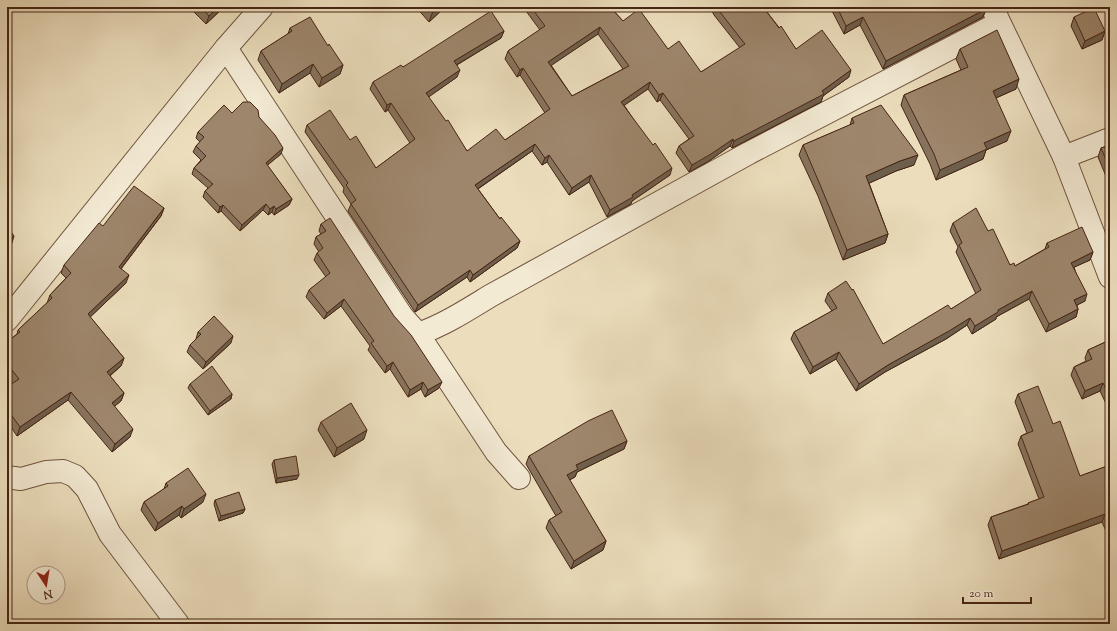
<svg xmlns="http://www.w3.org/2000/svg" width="1117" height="631" font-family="'Sorts Mill Goudy',serif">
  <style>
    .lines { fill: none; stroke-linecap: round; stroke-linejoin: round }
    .minor-casing { stroke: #70543f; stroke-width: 24 }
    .tertiary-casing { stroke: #70543f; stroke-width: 24 }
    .minor { stroke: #f3ead4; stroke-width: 22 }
    .tertiary { stroke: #f3ead4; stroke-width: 22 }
    .wall { fill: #87735d; stroke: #472615; fill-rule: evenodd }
    .shaded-wall { fill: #6e5e4c; stroke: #472615 }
    .building { fill: #9d866c; stroke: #472615; fill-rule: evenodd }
  </style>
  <rect width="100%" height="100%" fill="#ecdebd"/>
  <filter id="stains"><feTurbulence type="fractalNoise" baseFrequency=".005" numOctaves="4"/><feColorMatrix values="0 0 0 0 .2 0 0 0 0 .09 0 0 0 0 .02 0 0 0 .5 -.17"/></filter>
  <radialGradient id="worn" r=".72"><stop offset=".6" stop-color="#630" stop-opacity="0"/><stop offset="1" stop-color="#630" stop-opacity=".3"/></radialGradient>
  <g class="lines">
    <defs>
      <g id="minor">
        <path d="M 226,48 L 402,316 L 418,334 C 444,325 467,310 490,296 L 749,153 L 999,23"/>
        <path d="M 1064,157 L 1110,139"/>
        <path d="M 418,334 L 496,452 L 519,478"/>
        <path d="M 7,477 L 21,479 L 46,472 L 63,471 L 75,476 L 87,489 L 110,534 L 178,624"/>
      </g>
      <g id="tertiary">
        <path d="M 992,7 L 1064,157 L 1110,277"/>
        <path d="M 7,320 L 226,48 L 262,7"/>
      </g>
    </defs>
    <use href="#minor" class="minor-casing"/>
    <use href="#tertiary" class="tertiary-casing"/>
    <use href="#minor" class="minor"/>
    <use href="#tertiary" class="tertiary"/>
  </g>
  <g class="wall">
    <path d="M 189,7 L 224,7 L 206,24 Z"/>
    <path d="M 416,7 L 444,7 L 444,8 L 429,22 Z"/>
    <path d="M 523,7 L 610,7 L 623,21 L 668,49 L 701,72 L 740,48 L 714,15 L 710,7 L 763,7 L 796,49 L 849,77 L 823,96 L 821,102 L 732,148 L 730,146 L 709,161 L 689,172 L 676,153 L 679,146 L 689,139 L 660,100 L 657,102 L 648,89 L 624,105 L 670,175 L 632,201 L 631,204 L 607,217 L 589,182 L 569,195 L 547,162 L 542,165 L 532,151 L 478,189 L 500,219 L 520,241 L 517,248 L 470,282 L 467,277 L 415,312 L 348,211 L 351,204 L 343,192 L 344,188 L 305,132 L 307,125 L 350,140 L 376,168 L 410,143 L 388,110 L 385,112 L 370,89 L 373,82 L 403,67 L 504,31 L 501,38 L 457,65 L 457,77 L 428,97 L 467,151 L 505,140 L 545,113 L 520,75 L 517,77 L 505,59 L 508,51 L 540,30 ZM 598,34 L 623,69 L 572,96 L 551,65 Z"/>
    <path d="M 830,7 L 985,7 L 986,9 L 983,17 L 883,69 L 860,25 L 844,34 Z"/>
    <path d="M 1074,17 L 1105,31 L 1102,40 L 1082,49 L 1071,26 Z"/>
    <path d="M 290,28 L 328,46 L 343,65 L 340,74 L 319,87 L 310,73 L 279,93 L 258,60 L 261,51 L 288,34 Z"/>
    <path d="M 960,49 L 1016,89 L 996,98 L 1007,141 L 986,150 L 983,159 L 936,180 L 930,164 L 901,105 L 904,95 L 961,70 L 956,59 Z"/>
    <path d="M 232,113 L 259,117 L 281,154 L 267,165 L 292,199 L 289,205 L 274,215 L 272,212 L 268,215 L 263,210 L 240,231 L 221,211 L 218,213 L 203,197 L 205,191 L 208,188 L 192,174 L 194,168 L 201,160 L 193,152 L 196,146 L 200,142 L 196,138 L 198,132 Z"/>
    <path d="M 852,118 L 914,165 L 896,171 L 869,183 L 888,234 L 885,243 L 843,260 L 818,196 L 799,155 L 803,145 L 850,125 Z"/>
    <path d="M 1110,145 L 1110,181 L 1108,181 L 1098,157 L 1101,148 Z"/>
    <path d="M 164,208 L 161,216 L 121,269 L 126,283 L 90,317 L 124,358 L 121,366 L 110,376 L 124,393 L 121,401 L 114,406 L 130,437 L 112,452 L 68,400 L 17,436 L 7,421 L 7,387 L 12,383 L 7,376 L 7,342 L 17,334 L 18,330 L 47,303 L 50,295 L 66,278 L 61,273 L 64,265 L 103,226 Z"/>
    <path d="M 953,223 L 988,231 L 1010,265 L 1015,266 L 1045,249 L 1047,243 L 1093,252 L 1090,260 L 1074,267 L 1085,301 L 1077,305 L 1078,309 L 1076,317 L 1046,332 L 1029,299 L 996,317 L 996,319 L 972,334 L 967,325 L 946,339 L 885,372 L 856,391 L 836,359 L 810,374 L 791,339 L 794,332 L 832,311 L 825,301 L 828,293 L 883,344 L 951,309 L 976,294 L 956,252 L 958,247 L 950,231 Z"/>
    <path d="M 321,224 L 439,388 L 425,397 L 421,389 L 408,397 L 390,369 L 385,373 L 368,350 L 370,346 L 341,306 L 324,319 L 306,297 L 309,290 L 326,277 L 314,260 L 317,253 L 319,252 L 314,244 L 316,237 L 321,234 L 319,231 Z"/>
    <path d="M 198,332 L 231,343 L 203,369 L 187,352 L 190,345 L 196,339 Z"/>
    <path d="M 1110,340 L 1110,412 L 1100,391 L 1082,399 L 1071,375 L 1074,367 L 1086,361 L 1085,358 L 1088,350 Z"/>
    <path d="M 190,384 L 232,394 L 231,399 L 208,415 L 188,388 Z"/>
    <path d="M 1018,394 L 1053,424 L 1080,476 L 1110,465 L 1110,540 L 1102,522 L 999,559 L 988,525 L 991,517 L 1028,504 L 1028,503 L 1039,499 L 1018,444 L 1021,436 L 1027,433 L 1015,402 Z"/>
    <path d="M 321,422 L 364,439 L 334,457 L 318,430 Z"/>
    <path d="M 627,441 L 624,449 L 577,472 L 575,477 L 569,480 L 606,541 L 603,550 L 571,569 L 546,528 L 549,520 L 556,516 L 526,464 L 529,456 Z"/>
    <path d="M 274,460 L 297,479 L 276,483 L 272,464 Z"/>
    <path d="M 166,483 L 203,502 L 181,518 L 179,515 L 155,531 L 141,510 L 144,502 L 164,489 Z"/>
    <path d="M 215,500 L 245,509 L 243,513 L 219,521 L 214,504 Z"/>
  </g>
  <g class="shaded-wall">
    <path d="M 218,7 L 224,7 L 206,24 L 209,16 Z"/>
    <path d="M 437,7 L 444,7 L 444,8 L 429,22 L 433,11 Z"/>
    <path d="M 986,9 L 983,17 L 883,69 L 886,61 Z"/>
    <path d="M 863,17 L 860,25 L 844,34 L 846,26 Z"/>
    <path d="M 600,27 L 598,34 L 546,69 L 548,62 Z"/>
    <path d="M 504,31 L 501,38 L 451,68 L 454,61 Z"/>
    <path d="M 1105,31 L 1102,40 L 1082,49 L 1085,41 Z"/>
    <path d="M 313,64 L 310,73 L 279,93 L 282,84 Z"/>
    <path d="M 343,65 L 340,74 L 319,87 L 322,78 Z"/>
    <path d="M 523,68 L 520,75 L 517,77 L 520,70 Z"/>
    <path d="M 460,70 L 457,77 L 423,101 L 426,93 Z"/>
    <path d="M 851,70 L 849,77 L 823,96 L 821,102 L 732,148 L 734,141 L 822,91 Z"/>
    <path d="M 1019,79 L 1016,89 L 989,101 L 993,91 Z"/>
    <path d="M 650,82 L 648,89 L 619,109 L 621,102 Z"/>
    <path d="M 663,93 L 660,100 L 657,102 L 659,95 Z"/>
    <path d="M 391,103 L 388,110 L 385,112 L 387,105 Z"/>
    <path d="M 1011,131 L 1007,141 L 986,150 L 983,159 L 936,180 L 940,170 L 984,143 Z"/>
    <path d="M 733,139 L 730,146 L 709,161 L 689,172 L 692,165 Z"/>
    <path d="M 535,144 L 532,151 L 473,192 L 475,185 Z"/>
    <path d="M 283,148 L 281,154 L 263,169 L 266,163 Z"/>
    <path d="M 549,155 L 547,162 L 542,165 L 545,158 Z"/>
    <path d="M 918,155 L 914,165 L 896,171 L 863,186 L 866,176 L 900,161 Z"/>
    <path d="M 672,168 L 670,175 L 632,201 L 631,204 L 607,217 L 610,210 Z"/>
    <path d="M 591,175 L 589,182 L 569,195 L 572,188 Z"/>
    <path d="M 292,199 L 289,205 L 274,215 L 276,209 Z"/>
    <path d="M 266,204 L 263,210 L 240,231 L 242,225 Z"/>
    <path d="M 223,205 L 221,211 L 218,213 L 220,207 Z"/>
    <path d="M 274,206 L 272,212 L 268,215 L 270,209 Z"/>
    <path d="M 164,208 L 161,216 L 116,275 L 119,267 Z"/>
    <path d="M 888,234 L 885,243 L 843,260 L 847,250 Z"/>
    <path d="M 14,236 L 12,243 L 7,247 L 7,241 Z"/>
    <path d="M 520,241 L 517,248 L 470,282 L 473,275 Z"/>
    <path d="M 1093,252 L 1090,260 L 1068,270 L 1071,263 Z"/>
    <path d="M 470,270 L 467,277 L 415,312 L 418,305 Z"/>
    <path d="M 129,275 L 126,283 L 85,322 L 88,314 Z"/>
    <path d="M 1032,291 L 1029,299 L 996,317 L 996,319 L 972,334 L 975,326 L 998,310 Z"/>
    <path d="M 1087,294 L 1085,301 L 1071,308 L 1074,300 Z"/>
    <path d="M 344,299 L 341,306 L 324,319 L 327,313 Z"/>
    <path d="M 1078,309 L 1076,317 L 1046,332 L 1049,324 Z"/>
    <path d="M 970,318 L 967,325 L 946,339 L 885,372 L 856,391 L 859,384 L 888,365 Z"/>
    <path d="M 233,336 L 231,343 L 203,369 L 206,362 Z"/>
    <path d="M 839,352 L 836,359 L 810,374 L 813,367 Z"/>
    <path d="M 124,358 L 121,366 L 104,380 L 107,372 Z"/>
    <path d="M 393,362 L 390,369 L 385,373 L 387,366 Z"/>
    <path d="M 423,382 L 421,389 L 408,397 L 410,390 Z"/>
    <path d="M 442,382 L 439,388 L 425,397 L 428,390 Z"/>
    <path d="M 1103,383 L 1100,391 L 1082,399 L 1085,391 Z"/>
    <path d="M 71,392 L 68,400 L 17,436 L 20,427 Z"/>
    <path d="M 124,393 L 121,401 L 109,411 L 112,403 Z"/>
    <path d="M 232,394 L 231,399 L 208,415 L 210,411 Z"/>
    <path d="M 133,429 L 130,437 L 112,452 L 115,444 Z"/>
    <path d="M 367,430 L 364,439 L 334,457 L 337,448 Z"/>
    <path d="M 627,441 L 624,449 L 577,472 L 575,477 L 564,483 L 567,475 L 576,465 Z"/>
    <path d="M 299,475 L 297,479 L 276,483 L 277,478 Z"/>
    <path d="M 206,494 L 203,502 L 181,518 L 184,509 Z"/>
    <path d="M 182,506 L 179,515 L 155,531 L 158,523 Z"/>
    <path d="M 245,509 L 243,513 L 219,521 L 221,516 Z"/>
    <path d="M 1105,514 L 1102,522 L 999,559 L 1002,551 Z"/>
    <path d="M 606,541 L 603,550 L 571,569 L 574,561 Z"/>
  </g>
  <g class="building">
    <path d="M 201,7 L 218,7 L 209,16 Z"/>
    <path d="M 430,7 L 437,7 L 433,11 Z"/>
    <path d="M 531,7 L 610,7 L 623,21 L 639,9 L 668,49 L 679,41 L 701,72 L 745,44 L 716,7 L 763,7 L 779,28 L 781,26 L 796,49 L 822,30 L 851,70 L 822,91 L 824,94 L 734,141 L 733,139 L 711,154 L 692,165 L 679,146 L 694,136 L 663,93 L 659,95 L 650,82 L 621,102 L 653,145 L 655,143 L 672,168 L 632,195 L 633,197 L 610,210 L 591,175 L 572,188 L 549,155 L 545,158 L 535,144 L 475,185 L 500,219 L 501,217 L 520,241 L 473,275 L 470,270 L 418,305 L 351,204 L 356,200 L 346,185 L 348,183 L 307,125 L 330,110 L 350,140 L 356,136 L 376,168 L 415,139 L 391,103 L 387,105 L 373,82 L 401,65 L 403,67 L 491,11 L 504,31 L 454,61 L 460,70 L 426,93 L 446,121 L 448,120 L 467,151 L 496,129 L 505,140 L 550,109 L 523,68 L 520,70 L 508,51 L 545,26 ZM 600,27 L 629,66 L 572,96 L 548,62 Z"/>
    <path d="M 837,7 L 985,7 L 986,9 L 886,61 L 863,17 L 846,26 Z"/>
    <path d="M 1094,8 L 1105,31 L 1085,41 L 1074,17 Z"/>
    <path d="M 310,17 L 328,46 L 329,44 L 343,65 L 322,78 L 313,64 L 282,84 L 261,51 L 292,31 L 290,28 Z"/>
    <path d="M 997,30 L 1019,79 L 993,91 L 1011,131 L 984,143 L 987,149 L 940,170 L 934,154 L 904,95 L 968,67 L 960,49 Z"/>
    <path d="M 243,102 L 250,102 L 258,110 L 259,117 L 275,135 L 283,148 L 266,163 L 292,199 L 276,209 L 274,206 L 270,209 L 266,204 L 242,225 L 223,205 L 220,207 L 205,191 L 213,184 L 194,168 L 206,156 L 196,146 L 204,137 L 198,132 L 224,105 L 232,113 Z"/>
    <path d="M 881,105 L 918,155 L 900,161 L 866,176 L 888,234 L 847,250 L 821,187 L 803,145 L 854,123 L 852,118 Z"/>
    <path d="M 1110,145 L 1110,169 L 1101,148 Z"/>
    <path d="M 134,186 L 164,208 L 119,267 L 129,275 L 88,314 L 124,358 L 107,372 L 124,393 L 112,403 L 133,429 L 115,444 L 71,392 L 20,427 L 7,409 L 7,387 L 19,379 L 7,364 L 7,342 L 20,332 L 18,330 L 52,298 L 50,295 L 71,273 L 64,265 L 99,223 L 103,226 Z"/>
    <path d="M 976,208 L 988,231 L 993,229 L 1010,265 L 1014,263 L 1015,266 L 1049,247 L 1047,243 L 1082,227 L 1093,252 L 1071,263 L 1087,294 L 1074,300 L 1078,309 L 1049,324 L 1032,291 L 998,310 L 998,312 L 975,326 L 970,318 L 949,331 L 888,365 L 859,384 L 839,352 L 813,367 L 794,332 L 837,308 L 828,293 L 846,281 L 852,290 L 853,289 L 883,344 L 948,305 L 951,309 L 981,290 L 959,245 L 962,243 L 953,223 Z"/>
    <path d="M 330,218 L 394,316 L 411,335 L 442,382 L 428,390 L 423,382 L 410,390 L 393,362 L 387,366 L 371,343 L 374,341 L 344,299 L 327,313 L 309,290 L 330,273 L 317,253 L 323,248 L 316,237 L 326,231 L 321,224 Z"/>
    <path d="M 7,226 L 14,236 L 7,241 Z"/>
    <path d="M 214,316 L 233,336 L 206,362 L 190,345 L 201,334 L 198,332 Z"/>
    <path d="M 1110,340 L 1110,397 L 1103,383 L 1085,391 L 1074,367 L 1092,359 L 1088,350 Z"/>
    <path d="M 212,366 L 232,394 L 210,411 L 190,384 Z"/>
    <path d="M 1038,386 L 1053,424 L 1060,421 L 1080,476 L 1110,465 L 1110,525 L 1105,514 L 1002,551 L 991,517 L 1029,504 L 1028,503 L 1044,497 L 1021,436 L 1033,431 L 1018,394 Z"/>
    <path d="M 351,403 L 367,430 L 337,448 L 321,422 Z"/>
    <path d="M 612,410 L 627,441 L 576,465 L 578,469 L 567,475 L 606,541 L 574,561 L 549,520 L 562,512 L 529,456 L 588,421 Z"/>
    <path d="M 296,456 L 299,475 L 277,478 L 274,460 Z"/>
    <path d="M 188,468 L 206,494 L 184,509 L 182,506 L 158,523 L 144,502 L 168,486 L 166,483 Z"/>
    <path d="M 239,492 L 245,509 L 221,516 L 215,500 Z"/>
    <path d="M 316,622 L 318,624 L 312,624 Z"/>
  </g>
  <rect width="1117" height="631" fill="none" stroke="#ecdebd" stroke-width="24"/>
  <rect x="8" y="8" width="1101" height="615" fill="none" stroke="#472615" stroke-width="2"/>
  <rect x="12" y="12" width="1093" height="607" fill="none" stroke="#472615"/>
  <g transform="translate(46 585) rotate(168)"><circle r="19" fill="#f3ead4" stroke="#ae9c88"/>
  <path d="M0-3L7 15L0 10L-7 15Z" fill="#8f2418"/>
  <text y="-6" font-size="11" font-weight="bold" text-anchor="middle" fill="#472615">N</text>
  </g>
  <path d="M963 597v6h68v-6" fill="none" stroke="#472615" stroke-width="2"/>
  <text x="969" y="597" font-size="12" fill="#472615" stroke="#f3ead4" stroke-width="3" paint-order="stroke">20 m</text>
  <rect width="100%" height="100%" filter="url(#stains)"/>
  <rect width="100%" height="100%" fill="url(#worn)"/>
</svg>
